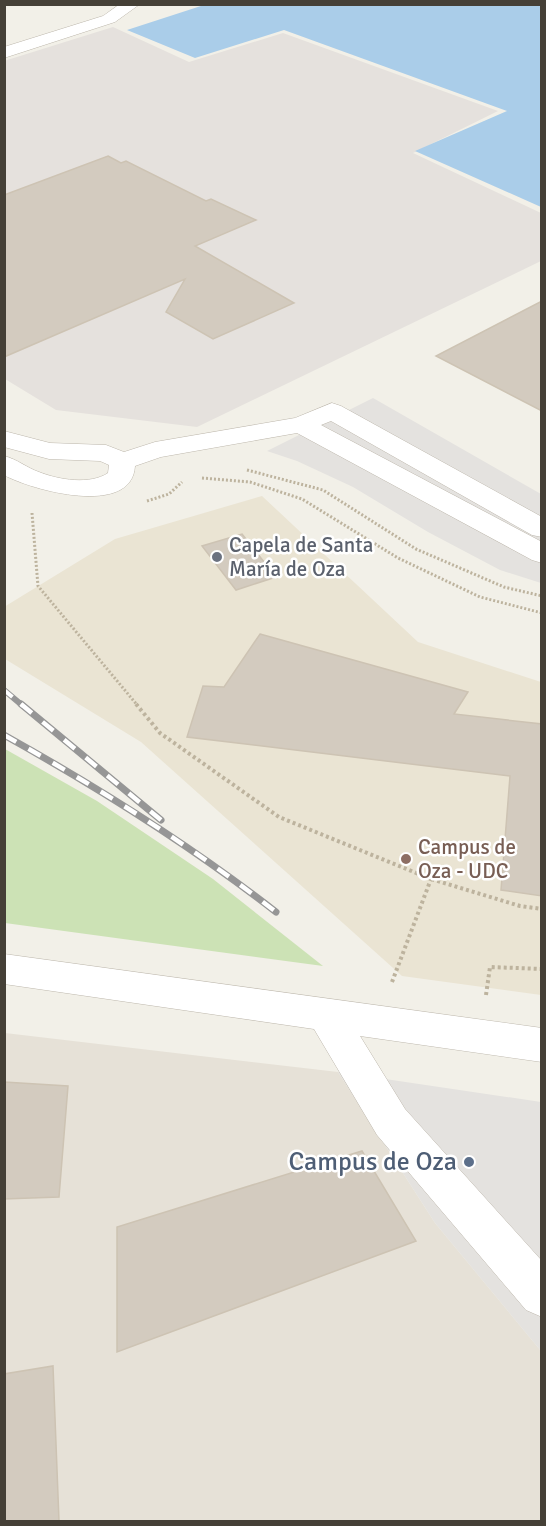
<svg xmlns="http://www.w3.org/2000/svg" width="546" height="1526" font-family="Signika,sans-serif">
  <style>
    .residential { fill: #e6e1d7 }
    .industrial { fill: #e5e1dd }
    .education { fill: #eae4d3 }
    .green { fill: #cce2b5 }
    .parking { fill: #e4e2df }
    .water { fill: #aacde9 }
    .building { fill: #d3cbbf; stroke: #cdc3b3; stroke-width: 1.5 }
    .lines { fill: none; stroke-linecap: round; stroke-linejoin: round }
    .minor-casing { stroke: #bdb7ac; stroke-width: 1 }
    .path-far1 { stroke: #bdb39e; stroke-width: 3; stroke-dasharray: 2 2; stroke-linecap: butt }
    .path { stroke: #bdb39e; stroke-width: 4; stroke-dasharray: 3 3; stroke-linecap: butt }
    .minor { fill: #fff; fill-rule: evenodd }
    .rail-far1-casing { stroke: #969696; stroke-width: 6 }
    .rail-casing { stroke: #969696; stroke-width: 7 }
    .rail-far1 { stroke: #fff; stroke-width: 4; stroke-dasharray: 11; stroke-linecap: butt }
    .rail { stroke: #fff; stroke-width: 4.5; stroke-dasharray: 14; stroke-linecap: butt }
    .worship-dot { fill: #6b7280; stroke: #fff; stroke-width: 2 }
    .education-dot { fill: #8d6e63; stroke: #fff; stroke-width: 2 }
    .service-dot { fill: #5c6f8a; stroke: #fff; stroke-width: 2 }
    .labels { text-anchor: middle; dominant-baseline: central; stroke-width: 5; stroke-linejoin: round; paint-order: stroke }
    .worship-label { font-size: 21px; fill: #5b616d; stroke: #fff; text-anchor: start }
    .education-label { font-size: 21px; fill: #785e54; stroke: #fff; text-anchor: start }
    .near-service-label { font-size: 26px; fill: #4e5e75; stroke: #fff; text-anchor: end }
  </style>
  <rect width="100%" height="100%" fill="#f2f0e8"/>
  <path class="residential" d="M 5,1033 L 338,1072 L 435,1223 L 541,1351 L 541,1521 L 5,1522 Z"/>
  <path class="industrial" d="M 113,27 L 189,62 L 283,33 L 498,111 L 413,153 L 541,213 L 541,261 L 197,427 L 56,410 L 5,379 L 4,61 Z"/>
  <path class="education" d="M 262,496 L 418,642 L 541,682 L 541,995 L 402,976 L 141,742 L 5,659 L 4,607 L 115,539 Z"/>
  <path class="green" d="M 5,749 L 97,801 L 213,879 L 323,966 L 5,923 Z"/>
  <g class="parking">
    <path d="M 373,398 L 541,494 L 541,583 L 500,570 L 428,532 L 353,487 L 297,461 L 267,451 Z"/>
    <path d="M 338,1072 L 541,1102 L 541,1351 L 435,1223 Z"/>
  </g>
  <path class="water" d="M 204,5 L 541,5 L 541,207 L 415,151 L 507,111 L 284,30 L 195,58 L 127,30 Z"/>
  <g class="building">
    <path d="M 108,156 L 121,163 L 126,161 L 206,201 L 211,199 L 256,220 L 195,246 L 294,303 L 213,339 L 166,312 L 185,279 L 4,357 L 4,195 Z"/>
    <path d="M 542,301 L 542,411 L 436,356 Z"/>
    <path d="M 242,534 L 276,577 L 236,590 L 202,546 Z"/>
    <path d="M 260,634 L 468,692 L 454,714 L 542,724 L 542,896 L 501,890 L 510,776 L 187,737 L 203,686 L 224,687 Z"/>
    <path d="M 4,1082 L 68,1086 L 59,1197 L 4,1199 Z"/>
    <path d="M 362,1151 L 416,1241 L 117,1352 L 117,1227 Z"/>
    <path d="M 53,1366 L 59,1521 L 4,1521 L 4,1374 Z"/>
  </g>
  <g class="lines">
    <defs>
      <g id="minor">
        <path d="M 120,4 L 140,4 L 115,22 L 4,58 L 4,47 L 103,16 Z"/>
        <path d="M 332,403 L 341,406 L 542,517 L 542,537 L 532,535 L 331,421 L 321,425 L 542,542 L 542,563 L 532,560 L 297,433 L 161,457 L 135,466 C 132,518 31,490 4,475 L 4,456 C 17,459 27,468 39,472 C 59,480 90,485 108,473 L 109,465 L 100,461 L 49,459 L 4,447 L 4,431 L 50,443 L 106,445 L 124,452 L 155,442 L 295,418 Z"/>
        <path d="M 4,954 L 542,1028 L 542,1062 L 360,1036 L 405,1109 L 542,1261 L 542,1317 L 526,1310 L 377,1135 L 314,1029 L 4,984 Z"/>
      </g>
    </defs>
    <use href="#minor" class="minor-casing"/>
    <g class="path-far1">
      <path d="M 247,470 L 323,490 L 416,549 L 504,587 L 542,596"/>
      <path d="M 202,478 L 250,482 L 302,499 L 398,558 L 480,597 L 542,613"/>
      <path d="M 147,501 L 169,494 L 182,482"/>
      <path d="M 32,513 L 38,586 L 138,706"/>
    </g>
    <g class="path">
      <path d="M 136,704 L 160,733 L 279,817 L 431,879 L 520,906 L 542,909"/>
      <path d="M 392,982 L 431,879"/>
      <path d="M 486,995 L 490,967 L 542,969"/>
    </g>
    <use href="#minor" class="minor"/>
    <defs>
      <path id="rail-far1" d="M 4,690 L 23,706"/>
      <g id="rail">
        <path d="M 21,704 L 161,820"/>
        <path d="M 4,735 C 99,788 190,845 276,912"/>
      </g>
    </defs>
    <use href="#rail-far1" class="rail-far1-casing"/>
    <use href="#rail" class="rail-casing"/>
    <use href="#rail-far1" class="rail-far1"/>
    <use href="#rail" class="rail"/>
  </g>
  <circle class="worship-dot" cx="217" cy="557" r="6"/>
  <circle class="education-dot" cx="406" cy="859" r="6"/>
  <circle class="service-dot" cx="469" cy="1162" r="6"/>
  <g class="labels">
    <g class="worship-label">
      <text x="229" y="545">Capela de Santa<tspan x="229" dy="24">María de Oza</tspan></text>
    </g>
    <g class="education-label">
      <text x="418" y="847">Campus de<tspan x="418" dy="24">Oza - UDC</tspan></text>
    </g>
    <g class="near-service-label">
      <text x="457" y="1162">Campus de Oza</text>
    </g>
  </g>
  <rect width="546" height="1526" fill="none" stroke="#454037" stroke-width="12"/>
</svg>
